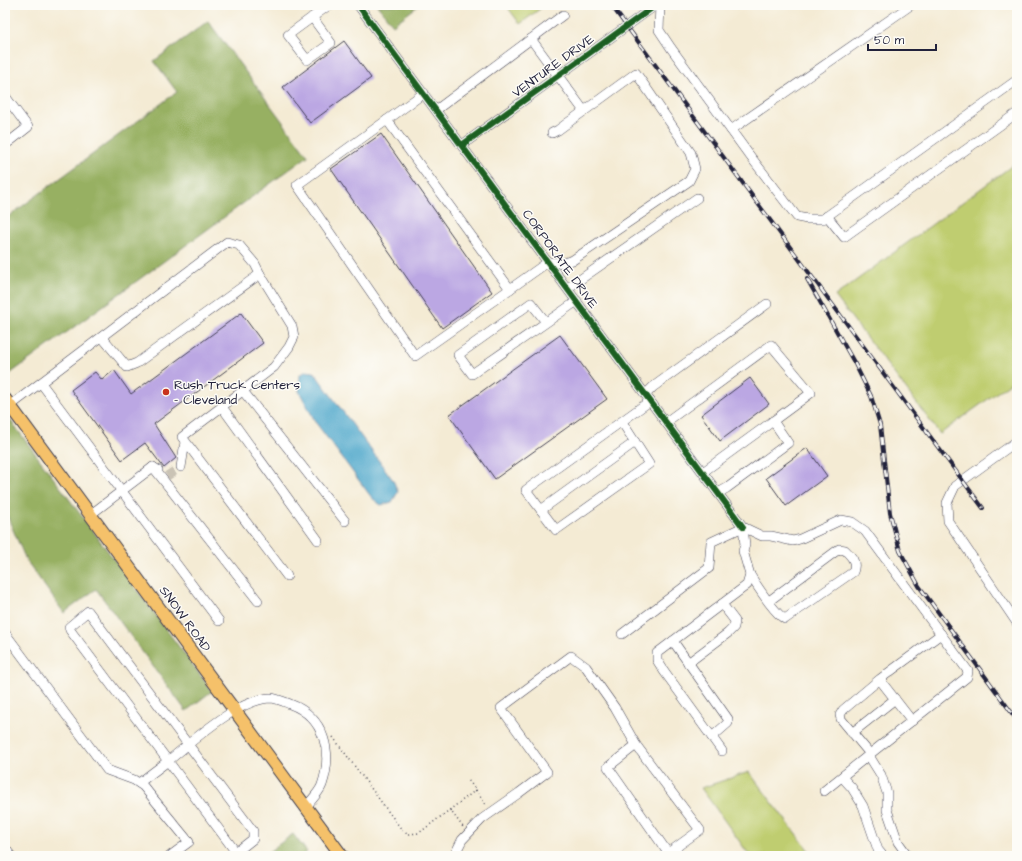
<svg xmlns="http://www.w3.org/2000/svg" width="1022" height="861" font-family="'Architects Daughter',sans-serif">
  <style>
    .green { fill: #bfcd6f; stroke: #707855 }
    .forest { fill: #97b062; stroke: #5c694e }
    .water { fill: #4ca6ca; stroke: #376482 }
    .building { fill: #bba7e3 }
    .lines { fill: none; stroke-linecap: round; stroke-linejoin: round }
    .minor-tunnel { stroke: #cac3b5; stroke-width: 9; stroke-dasharray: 9 4.5; stroke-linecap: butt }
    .minor-casing { stroke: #424052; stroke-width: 10 }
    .major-casing { stroke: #424052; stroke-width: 14 }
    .path { stroke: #424052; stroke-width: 1.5; stroke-dasharray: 1 3; stroke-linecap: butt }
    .minor { stroke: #fff; stroke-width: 9 }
    .major { stroke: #f5c16b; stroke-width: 12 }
    .rail-casing { stroke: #22223b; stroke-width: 4 }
    .rail { stroke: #fdfcf7; stroke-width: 2.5; stroke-dasharray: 8; stroke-linecap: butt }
    .cycleway-casing { stroke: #fdfcf7; stroke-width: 8 }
    .cycleway { stroke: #1b5e20; stroke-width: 6 }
    .poi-dot { fill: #c8321e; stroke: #fdfcf7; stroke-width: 1.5 }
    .labels { text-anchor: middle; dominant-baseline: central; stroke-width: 3; stroke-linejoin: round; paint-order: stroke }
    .street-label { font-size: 13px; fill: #22223b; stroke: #fdfcf7 }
    .poi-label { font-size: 13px; fill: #22223b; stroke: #fdfcf7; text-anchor: start }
  </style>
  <rect width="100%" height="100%" fill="#fdfcf7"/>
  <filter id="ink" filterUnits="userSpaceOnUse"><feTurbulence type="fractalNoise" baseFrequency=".025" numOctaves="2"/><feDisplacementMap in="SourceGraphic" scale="8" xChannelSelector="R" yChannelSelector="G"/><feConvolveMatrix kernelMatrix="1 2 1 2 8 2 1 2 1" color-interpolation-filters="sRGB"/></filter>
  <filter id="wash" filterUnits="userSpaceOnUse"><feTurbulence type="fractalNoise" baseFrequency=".012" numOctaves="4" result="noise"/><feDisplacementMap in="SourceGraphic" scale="16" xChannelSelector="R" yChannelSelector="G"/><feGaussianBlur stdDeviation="0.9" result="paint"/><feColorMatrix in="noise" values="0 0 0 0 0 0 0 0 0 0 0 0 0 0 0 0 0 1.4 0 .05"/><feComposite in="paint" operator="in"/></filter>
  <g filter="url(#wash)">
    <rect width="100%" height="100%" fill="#f4ebd4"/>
    <g class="green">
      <path d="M 506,5 L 545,5 L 520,24 Z"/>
      <path d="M 1017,162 L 1017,378 L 940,434 L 835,296 Z"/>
      <path d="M 749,772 L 813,856 L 750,856 L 701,788 Z"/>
    </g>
    <g class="forest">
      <path d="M 377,5 L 419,5 L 393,25 Z"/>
      <path d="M 208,21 L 308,156 L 7,376 L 5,373 L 5,219 L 177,92 L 154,61 Z"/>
      <path d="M 5,413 L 212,691 L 186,711 L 96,589 L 64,613 L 26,560 L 5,511 Z"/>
      <path d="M 293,834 L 307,852 L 302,856 L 263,856 Z"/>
    </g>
    <path class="water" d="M 306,371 L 314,372 L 393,480 L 398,492 L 392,502 L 381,505 L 372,498 L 316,423 L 299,391 L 300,375 Z"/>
    <g id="blocks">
      <g class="building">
        <path d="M 344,41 L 371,78 L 310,123 L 283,87 Z"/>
        <path d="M 381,134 L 492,292 L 442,328 L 331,169 Z"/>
        <path d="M 241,313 L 263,343 L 154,424 L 176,458 L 164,468 L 145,443 L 122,460 L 71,390 L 95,372 L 102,380 L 114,370 L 131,394 Z"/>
        <path d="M 560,335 L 607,399 L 495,479 L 449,415 Z"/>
        <path d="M 750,378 L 769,404 L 720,441 L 701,415 Z"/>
        <path d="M 807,448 L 827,476 L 786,506 L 766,478 Z"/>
      </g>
    </g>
  </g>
  <g filter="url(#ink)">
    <use href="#blocks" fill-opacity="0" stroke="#424052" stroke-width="1"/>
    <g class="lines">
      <path class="minor-tunnel" d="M 167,476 L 181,467"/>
      <defs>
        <g id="minor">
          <path d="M 358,5 L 743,527 L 762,536 L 771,536 L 793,541 L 800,539 L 841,520 L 852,522 L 865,531 L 968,671 L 967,677 L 870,754 L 871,759 L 881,775 L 887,793 L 887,810 L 898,842 L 908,856"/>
          <path d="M 660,5 L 659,30 L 671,48 L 747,152 L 797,217 L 807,219 L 823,219 L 1017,80"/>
          <path d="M 312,17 L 331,43 L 307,60 L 288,35 L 329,5"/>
          <path d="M 531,39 L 584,111"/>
          <path d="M 424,93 L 387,120 L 510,289 L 548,262 L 563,263 L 573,260 L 689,181 L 695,169 L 691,153 L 636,73 L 558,130 L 552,133"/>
          <path d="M 5,96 L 28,127 L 9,142 L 5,137"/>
          <path d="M 436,110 L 563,15"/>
          <path d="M 387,120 L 297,185 L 415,356 L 510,289"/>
          <path d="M 731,130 L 911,5"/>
          <path d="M 462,145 L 656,5"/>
          <path d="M 827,216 L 844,237 L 1017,113"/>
          <path d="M 568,288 L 697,198"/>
          <path d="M 546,322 L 531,303 L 458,355 L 472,374 L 567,308 L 577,301"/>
          <path d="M 102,337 L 127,367 L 137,363 L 260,274"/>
          <path d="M 41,383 L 219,621"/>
          <path d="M 243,391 L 345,521"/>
          <path d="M 646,394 L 653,387 L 767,304"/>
          <path d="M 10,406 L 227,242 L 239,245 L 255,264 L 260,274 L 292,326 L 294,337 L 289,347 L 274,367 L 182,437 L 287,576"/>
          <path d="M 222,407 L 318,540"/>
          <path d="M 622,422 L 649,464 L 556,530 L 526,490 L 650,401"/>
          <path d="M 666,422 L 771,345 L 811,393 L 773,421"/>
          <path d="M 1017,441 L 955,486 L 947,503 L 948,521 L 1017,623"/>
          <path d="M 153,467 L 258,601"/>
          <path d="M 181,467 L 185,442"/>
          <path d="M 703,472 L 773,421 L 788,443 L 727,488 L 718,493"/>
          <path d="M 541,510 L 635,442"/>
          <path d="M 90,515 L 153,467 L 158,470"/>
          <path d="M 750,575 C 758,587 774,613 785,619 L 853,572 C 857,562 852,557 845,550 L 839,549 L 769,601"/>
          <path d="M 5,633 L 107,770 L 134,780 L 143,786 L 189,842 L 170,856"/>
          <path d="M 622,634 L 709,568 L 711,542 L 743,527"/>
          <path d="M 673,641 L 728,719 L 728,723 L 712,737"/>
          <path d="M 688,663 L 728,633 L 734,627 L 735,621 L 722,604"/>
          <path d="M 880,680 L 912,721"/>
          <path d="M 852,733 L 895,699"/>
          <path d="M 636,745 L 608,767 L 668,853"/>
          <path d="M 722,751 L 664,671 L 657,660 L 657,653 L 747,585 L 750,575 L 743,551 L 745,545 L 743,527"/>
          <path d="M 842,777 L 852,788 L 863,806 L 878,850 L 883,856"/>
          <path d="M 139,783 L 168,761 L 235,851 L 239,850 L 253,839 L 253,831 L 88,611 L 69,627 L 70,630 L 168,761 C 194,740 237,700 270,698 C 276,698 285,702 290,704 C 325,717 333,753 322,785 C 319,793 311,800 306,807"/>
          <path d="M 824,791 L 870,754 L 841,719 L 840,715 L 843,710 L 880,679 L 941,634"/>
          <path d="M 5,848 L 11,856"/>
          <path d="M 454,856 L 462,840 L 482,819 L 519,793 L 547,772 L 501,708 L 571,656 L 586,667 L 615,708 L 636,745 L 700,830 L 664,856"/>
        </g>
        <path id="major" d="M 5,399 L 342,856"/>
      </defs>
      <use href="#minor" class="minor-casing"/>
      <use href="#major" class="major-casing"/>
      <g class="path">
        <path d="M 302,5 L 306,10"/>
        <path d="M 333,737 L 402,830 L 409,834 L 419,833 L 476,790 L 468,780"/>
        <path d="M 476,790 L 486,805"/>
        <path d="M 450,810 L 463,827"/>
      </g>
      <use href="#minor" class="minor"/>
      <use href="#major" class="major"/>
      <defs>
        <g id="rail">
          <path d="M 611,5 L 983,508"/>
          <path d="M 807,279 L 855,364 L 871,396 L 880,425 L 890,513 L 900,551 L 919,586 L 1017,720"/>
        </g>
      </defs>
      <use href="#rail" class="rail-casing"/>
      <use href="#rail" class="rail"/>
      <defs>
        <g id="cycleway">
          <path d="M 358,5 L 743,527"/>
          <path d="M 462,145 L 656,5"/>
        </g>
      </defs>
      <use href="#cycleway" class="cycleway-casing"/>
      <use href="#cycleway" class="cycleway"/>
    </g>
  </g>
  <circle class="poi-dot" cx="166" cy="392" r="4"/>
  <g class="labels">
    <g class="street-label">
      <text transform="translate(553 66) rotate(-36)">VENTURE DRIVE</text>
      <text transform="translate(560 259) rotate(54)">CORPORATE DRIVE</text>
      <text transform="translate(185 619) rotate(54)">SNOW ROAD</text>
    </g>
    <g class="poi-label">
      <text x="174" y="385">Rush Truck Centers<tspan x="174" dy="15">– Cleveland</tspan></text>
    </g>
  </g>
  <rect width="1022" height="861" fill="none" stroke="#fdfcf7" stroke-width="20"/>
  <path d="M868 44v6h68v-6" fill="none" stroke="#22223b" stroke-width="2"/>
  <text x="874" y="44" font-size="12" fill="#22223b" stroke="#fdfcf7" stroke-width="3" paint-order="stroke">50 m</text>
</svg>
